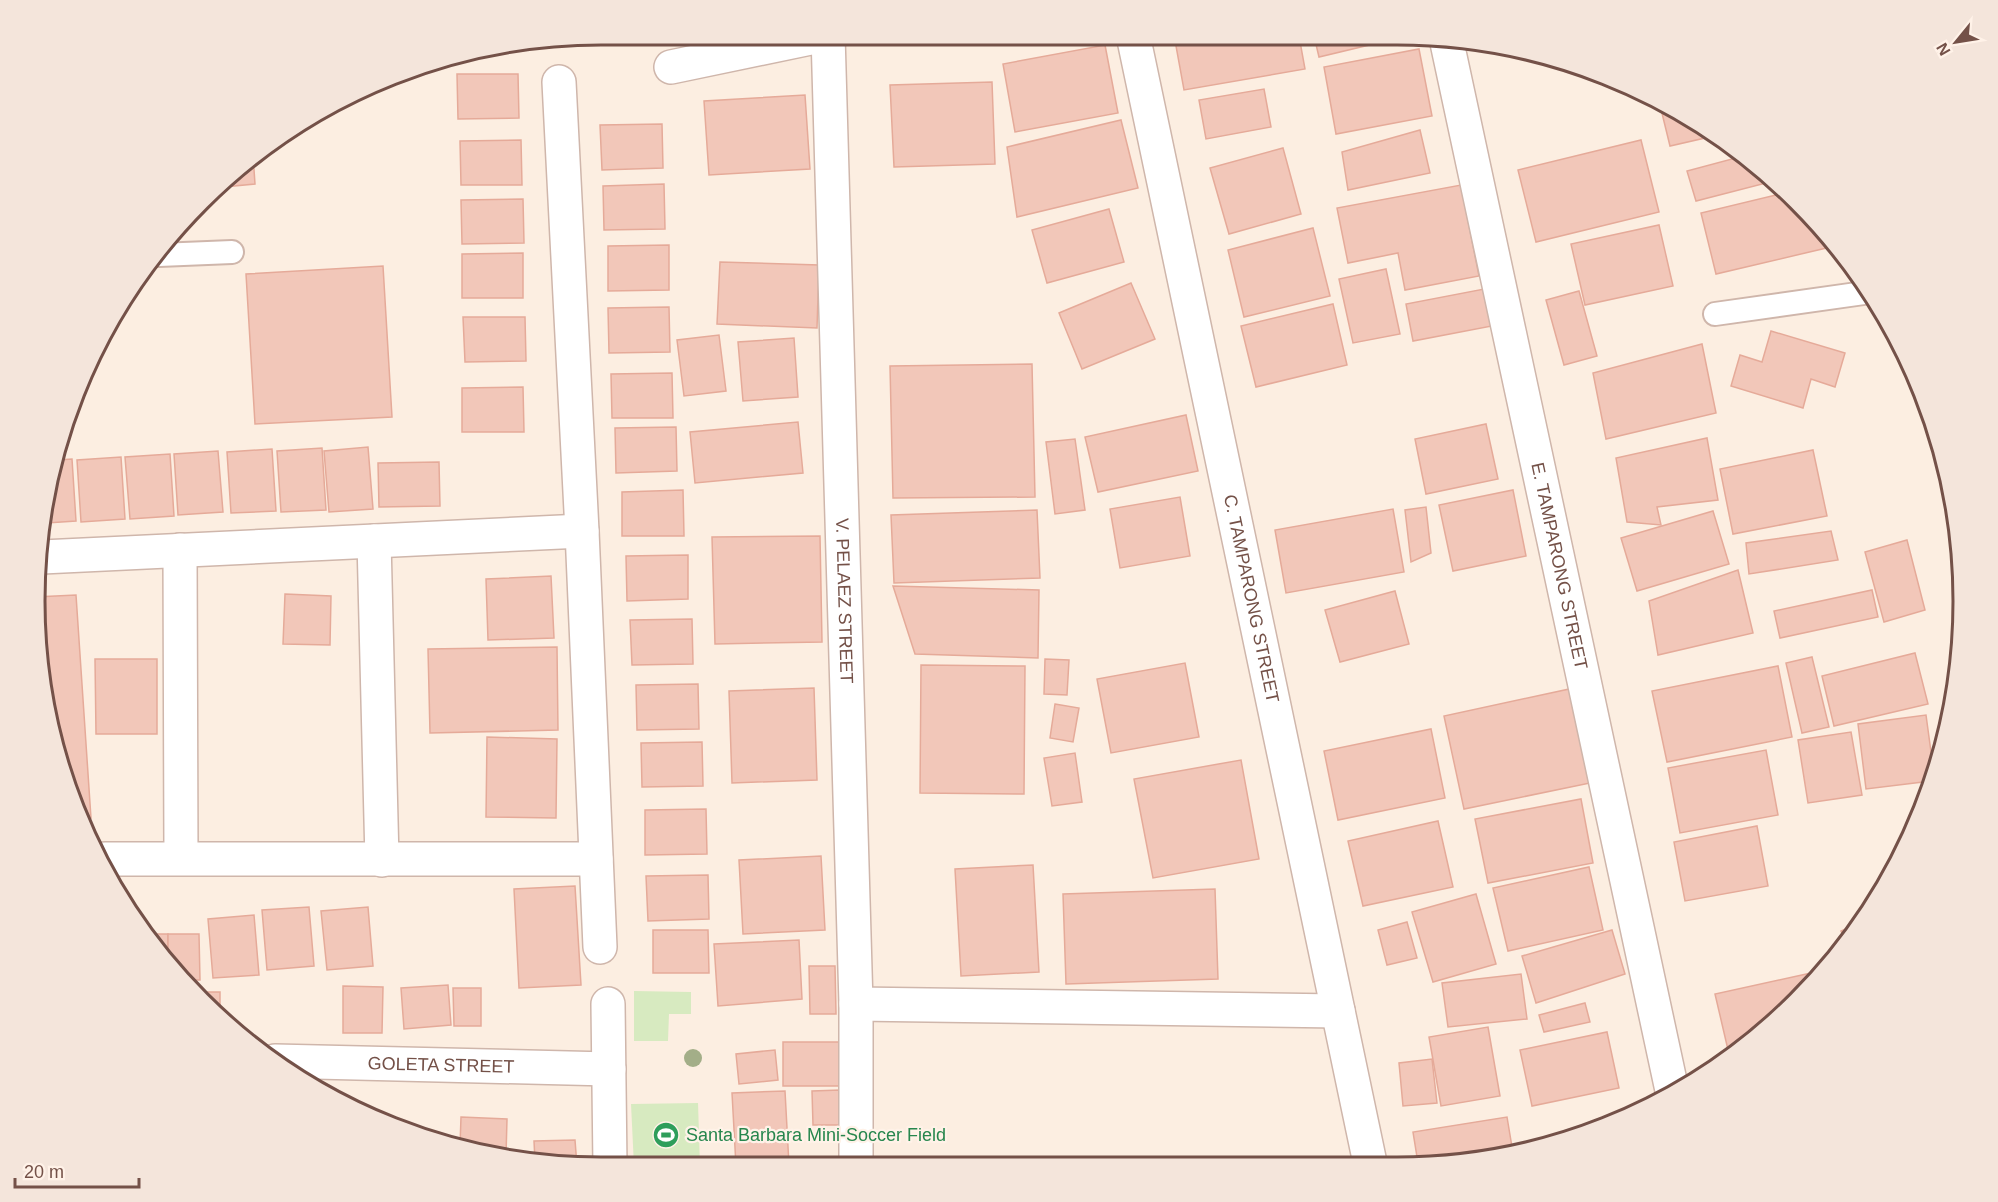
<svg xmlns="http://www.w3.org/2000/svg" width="1998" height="1202" font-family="Arial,sans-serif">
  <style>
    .green { fill: #d7eac0 }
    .building { fill: #f2c7b9; stroke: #e5aa99; stroke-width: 1.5 }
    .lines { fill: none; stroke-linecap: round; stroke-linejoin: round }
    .lane-casing { stroke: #cfb6ab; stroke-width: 26 }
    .street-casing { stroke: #cfb6ab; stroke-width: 36 }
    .lane { stroke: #fff; stroke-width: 22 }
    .street { stroke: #fff; stroke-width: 33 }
    .tree { fill: #a3ae88 }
    .labels { text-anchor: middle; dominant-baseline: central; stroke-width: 4.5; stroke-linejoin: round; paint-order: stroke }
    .street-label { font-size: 18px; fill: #745148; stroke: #fff2e8 }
    .leisure-label { font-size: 18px; fill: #27864d; stroke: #fff2e8; text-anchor: start }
    .rim { fill: none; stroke: #745148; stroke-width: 3 }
  </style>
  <rect width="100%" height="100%" fill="#fceee1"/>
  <g class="green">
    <path d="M 634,991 L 691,992 L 691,1014 L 669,1014 L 668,1041 L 634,1041 Z"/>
    <path d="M 698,1103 L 700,1166 L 634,1166 L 631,1104 Z"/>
  </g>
  <g class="building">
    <path d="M 1174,35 L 1299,36 L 1305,69 L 1184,90 Z"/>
    <path d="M 1314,36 L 1407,36 L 1319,57 Z"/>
    <path d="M 1105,45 L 1118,113 L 1015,132 L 1003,64 Z"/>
    <path d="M 1419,49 L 1432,116 L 1336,134 L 1324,67 Z"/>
    <path d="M 457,74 L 518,74 L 519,118 L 458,119 Z"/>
    <path d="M 992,82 L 995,164 L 894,167 L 890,85 Z"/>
    <path d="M 1264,89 L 1271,127 L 1206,139 L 1199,100 Z"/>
    <path d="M 805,95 L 810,169 L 709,175 L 704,101 Z"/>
    <path d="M 1660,105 L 1712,130 L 1718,135 L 1670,146 Z"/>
    <path d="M 1121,120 L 1138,188 L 1017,217 L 1007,147 Z"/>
    <path d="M 662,124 L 663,168 L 602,170 L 600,125 Z"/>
    <path d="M 1420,130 L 1430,173 L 1348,190 L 1342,152 Z"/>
    <path d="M 521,140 L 522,185 L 461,185 L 460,141 Z"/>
    <path d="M 1641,140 L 1659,212 L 1536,242 L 1518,170 Z"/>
    <path d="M 1283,148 L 1301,214 L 1229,234 L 1210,168 Z"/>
    <path d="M 253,155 L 255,184 L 223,187 Z"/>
    <path d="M 1743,156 L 1774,181 L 1696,201 L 1687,171 Z"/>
    <path d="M 664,184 L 665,229 L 604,230 L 603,186 Z"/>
    <path d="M 1461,185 L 1479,276 L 1405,290 L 1398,253 L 1348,263 L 1337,208 Z"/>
    <path d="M 1788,192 L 1798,201 L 1835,246 L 1716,274 L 1701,213 Z"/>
    <path d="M 523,199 L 524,243 L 462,244 L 461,200 Z"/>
    <path d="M 1109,209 L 1124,262 L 1047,283 L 1032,230 Z"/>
    <path d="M 1659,225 L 1673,286 L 1585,305 L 1571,244 Z"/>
    <path d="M 1313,228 L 1330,296 L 1244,317 L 1228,250 Z"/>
    <path d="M 669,245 L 669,290 L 608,291 L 608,246 Z"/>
    <path d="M 523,253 L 523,298 L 462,298 L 462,254 Z"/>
    <path d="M 720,262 L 819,265 L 817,328 L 717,324 Z"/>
    <path d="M 383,266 L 392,417 L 255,424 L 246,274 Z"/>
    <path d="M 1386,269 L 1400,334 L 1353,343 L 1339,279 Z"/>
    <path d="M 1131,283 L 1155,339 L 1082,369 L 1059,313 Z"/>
    <path d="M 1484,289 L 1492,326 L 1413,341 L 1406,304 Z"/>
    <path d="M 1579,291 L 1597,356 L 1564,365 L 1546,300 Z"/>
    <path d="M 1333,304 L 1347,365 L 1256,387 L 1241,326 Z"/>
    <path d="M 669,307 L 670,352 L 609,353 L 608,308 Z"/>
    <path d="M 463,317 L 525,317 L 526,361 L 465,362 Z"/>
    <path d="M 1771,331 L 1845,353 L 1835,387 L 1811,379 L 1803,408 L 1731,386 L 1740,355 L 1762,362 Z"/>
    <path d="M 719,335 L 726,391 L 684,396 L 677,340 Z"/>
    <path d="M 794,338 L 798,397 L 743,401 L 738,342 Z"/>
    <path d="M 1702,344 L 1716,413 L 1606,439 L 1593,373 Z"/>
    <path d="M 1032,364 L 1035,497 L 893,498 L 890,366 Z"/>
    <path d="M 672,373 L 673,418 L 612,418 L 611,374 Z"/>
    <path d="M 523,387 L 524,432 L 462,432 L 462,388 Z"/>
    <path d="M 1186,415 L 1198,471 L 1098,492 L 1085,437 Z"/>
    <path d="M 798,422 L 803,473 L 695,483 L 690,432 Z"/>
    <path d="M 1486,424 L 1498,479 L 1426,494 L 1415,439 Z"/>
    <path d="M 676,427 L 677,471 L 616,473 L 615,428 Z"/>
    <path d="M 1707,438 L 1718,500 L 1657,507 L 1661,525 L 1627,522 L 1616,458 Z"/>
    <path d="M 1075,439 L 1085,510 L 1055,514 L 1046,442 Z"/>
    <path d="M 368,447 L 373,509 L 329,512 L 324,451 Z"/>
    <path d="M 322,448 L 326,510 L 281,512 L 277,451 Z"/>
    <path d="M 272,449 L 276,511 L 231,513 L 227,452 Z"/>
    <path d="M 1813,450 L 1827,516 L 1733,534 L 1720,469 Z"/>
    <path d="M 218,451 L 223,512 L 178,515 L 174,454 Z"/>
    <path d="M 170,454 L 174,516 L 130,519 L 125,457 Z"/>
    <path d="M 121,457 L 125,519 L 81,522 L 77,460 Z"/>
    <path d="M 72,459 L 76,521 L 47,523 L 58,460 Z"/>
    <path d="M 439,462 L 440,506 L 379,507 L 378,463 Z"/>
    <path d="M 683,490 L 684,536 L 622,536 L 622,492 Z"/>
    <path d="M 1513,490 L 1526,556 L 1453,571 L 1439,505 Z"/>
    <path d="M 1180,497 L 1190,556 L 1120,568 L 1110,509 Z"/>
    <path d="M 1426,507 L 1431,553 L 1411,562 L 1405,510 Z"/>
    <path d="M 1393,509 L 1404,572 L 1286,593 L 1275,530 Z"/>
    <path d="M 1037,510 L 1040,578 L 894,583 L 891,515 Z"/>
    <path d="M 1713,511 L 1729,564 L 1637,591 L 1621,538 Z"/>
    <path d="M 1831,531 L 1838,560 L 1749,574 L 1746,543 Z"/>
    <path d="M 820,536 L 822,642 L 715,644 L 712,537 Z"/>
    <path d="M 1907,540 L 1925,610 L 1884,622 L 1865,552 Z"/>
    <path d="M 688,555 L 688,599 L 627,601 L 626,556 Z"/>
    <path d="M 1738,570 L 1753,633 L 1658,655 L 1649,601 Z"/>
    <path d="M 551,576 L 554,638 L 488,640 L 486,579 Z"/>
    <path d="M 893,586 L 1039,590 L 1038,658 L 915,654 Z"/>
    <path d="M 1872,590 L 1878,617 L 1780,638 L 1774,611 Z"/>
    <path d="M 1395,591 L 1409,644 L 1340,662 L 1325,610 Z"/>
    <path d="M 285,594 L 331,596 L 330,645 L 283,644 Z"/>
    <path d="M 76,595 L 91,818 L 84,819 L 65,783 L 35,601 L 35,597 Z"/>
    <path d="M 692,619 L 693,664 L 632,665 L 630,620 Z"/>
    <path d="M 557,647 L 558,730 L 430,733 L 428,649 Z"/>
    <path d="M 1915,653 L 1928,704 L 1834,726 L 1822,676 Z"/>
    <path d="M 1812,657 L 1829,727 L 1802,733 L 1786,663 Z"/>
    <path d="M 95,659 L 157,659 L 157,734 L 96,734 Z"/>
    <path d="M 1045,659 L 1069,660 L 1067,695 L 1044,694 Z"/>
    <path d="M 1185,663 L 1199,737 L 1111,753 L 1097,679 Z"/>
    <path d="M 921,665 L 1025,666 L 1024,794 L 920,793 Z"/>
    <path d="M 1778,666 L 1792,737 L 1667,762 L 1652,691 Z"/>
    <path d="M 698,684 L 699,729 L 637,730 L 636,685 Z"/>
    <path d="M 814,688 L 817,780 L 732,783 L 729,691 Z"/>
    <path d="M 1574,688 L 1595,782 L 1464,809 L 1444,716 Z"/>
    <path d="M 1055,704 L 1079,708 L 1073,742 L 1050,738 Z"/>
    <path d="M 1926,715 L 1934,774 L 1931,781 L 1866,789 L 1858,724 Z"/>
    <path d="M 1431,729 L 1445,798 L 1338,820 L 1324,751 Z"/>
    <path d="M 1851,732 L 1862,795 L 1808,803 L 1798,740 Z"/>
    <path d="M 487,737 L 557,739 L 556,818 L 486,817 Z"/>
    <path d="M 702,742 L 703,786 L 642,787 L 641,743 Z"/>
    <path d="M 1766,750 L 1778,815 L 1680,833 L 1668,768 Z"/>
    <path d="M 1075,753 L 1082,802 L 1052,806 L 1044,758 Z"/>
    <path d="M 1241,760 L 1259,859 L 1153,878 L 1134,779 Z"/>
    <path d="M 1581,799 L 1593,863 L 1488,883 L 1475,819 Z"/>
    <path d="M 706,809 L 707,854 L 645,855 L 645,810 Z"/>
    <path d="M 1438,821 L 1453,887 L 1363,906 L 1348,841 Z"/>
    <path d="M 1757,826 L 1768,886 L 1685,901 L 1674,842 Z"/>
    <path d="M 821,856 L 825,930 L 743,934 L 739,860 Z"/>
    <path d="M 1033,865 L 1039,972 L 961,976 L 955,869 Z"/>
    <path d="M 1589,867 L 1603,930 L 1508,951 L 1493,888 Z"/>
    <path d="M 708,875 L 709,919 L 648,921 L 646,876 Z"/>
    <path d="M 575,886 L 581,985 L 519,988 L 514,889 Z"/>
    <path d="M 1215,889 L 1218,979 L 1066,984 L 1063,894 Z"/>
    <path d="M 1476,894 L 1496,964 L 1433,982 L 1412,912 Z"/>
    <path d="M 309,907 L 314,966 L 267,970 L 262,910 Z"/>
    <path d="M 368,907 L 373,966 L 327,970 L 321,911 Z"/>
    <path d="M 254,915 L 259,975 L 213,978 L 208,919 Z"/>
    <path d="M 1863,921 L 1846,941 L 1841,931 Z"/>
    <path d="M 1407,922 L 1417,958 L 1387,965 L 1378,930 Z"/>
    <path d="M 653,930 L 708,930 L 709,973 L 653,973 Z"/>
    <path d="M 1612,930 L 1625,974 L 1536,1003 L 1522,956 Z"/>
    <path d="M 145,934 L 168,934 L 168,961 L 151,946 Z"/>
    <path d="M 168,934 L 199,934 L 200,980 L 188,980 L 168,961 Z"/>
    <path d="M 799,940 L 802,999 L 718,1006 L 714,944 Z"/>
    <path d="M 809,966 L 835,966 L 836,1014 L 810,1014 Z"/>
    <path d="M 1820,971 L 1771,1027 L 1734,1053 L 1729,1054 L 1715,994 Z"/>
    <path d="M 1521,974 L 1527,1019 L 1448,1027 L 1442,983 Z"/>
    <path d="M 448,985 L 451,1025 L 404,1029 L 401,988 Z"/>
    <path d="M 343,986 L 383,987 L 382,1033 L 343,1033 Z"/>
    <path d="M 453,988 L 481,988 L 481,1026 L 454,1026 Z"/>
    <path d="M 201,992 L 220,992 L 220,1010 Z"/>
    <path d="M 1585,1003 L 1590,1022 L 1544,1032 L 1539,1015 Z"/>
    <path d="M 1488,1027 L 1500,1096 L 1441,1106 L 1429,1037 Z"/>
    <path d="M 1607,1032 L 1619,1088 L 1532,1106 L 1520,1050 Z"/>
    <rect x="783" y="1042" width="61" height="44"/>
    <path d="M 775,1050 L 778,1080 L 739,1084 L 736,1054 Z"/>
    <path d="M 1432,1059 L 1437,1103 L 1403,1106 L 1399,1063 Z"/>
    <path d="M 840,1090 L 840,1125 L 813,1125 L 812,1091 Z"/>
    <path d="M 785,1091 L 789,1165 L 736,1166 L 732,1093 Z"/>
    <path d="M 461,1117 L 507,1119 L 506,1155 L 460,1146 Z"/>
    <path d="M 1507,1117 L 1513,1153 L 1471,1163 L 1418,1163 L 1413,1132 Z"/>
    <path d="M 575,1140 L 577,1166 L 564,1166 L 535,1161 L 534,1141 Z"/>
  </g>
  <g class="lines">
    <defs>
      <g id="lane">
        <path d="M 159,255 L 232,252"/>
        <path d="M 1715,314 L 1871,292"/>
      </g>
      <g id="street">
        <path id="s1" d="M 828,35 L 856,1004 L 856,1165"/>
        <path id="s2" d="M 1133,35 L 1370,1163"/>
        <path id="s3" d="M 1446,38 L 1673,1095"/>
        <path d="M 671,67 L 825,35"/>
        <path d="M 559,82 L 582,531 L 600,947"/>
        <path d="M 374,541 L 382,860"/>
        <path d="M 180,550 L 181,857"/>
        <path d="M 42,557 L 582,531"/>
        <path d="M 105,859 L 596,859"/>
        <path d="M 608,1004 L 610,1166"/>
        <path d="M 856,1004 L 1338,1011"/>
        <path id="s4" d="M 275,1061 L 609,1069"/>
      </g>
    </defs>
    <use href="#lane" class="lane-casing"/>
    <use href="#street" class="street-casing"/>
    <use href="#lane" class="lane"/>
    <use href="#street" class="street"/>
  </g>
  <circle class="tree" cx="693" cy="1058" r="9"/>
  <defs>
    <symbol id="stadium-disc" viewBox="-11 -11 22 22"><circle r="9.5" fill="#2e9e5b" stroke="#fff2e8"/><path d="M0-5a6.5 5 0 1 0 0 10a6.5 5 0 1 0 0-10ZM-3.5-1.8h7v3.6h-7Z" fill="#fff"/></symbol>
  </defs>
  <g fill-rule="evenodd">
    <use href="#stadium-disc" x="651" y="1120" width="30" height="30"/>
  </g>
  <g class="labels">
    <g class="street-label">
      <text stroke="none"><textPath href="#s3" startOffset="540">E. TAMPARONG STREET</textPath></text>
      <text stroke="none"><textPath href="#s2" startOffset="576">C. TAMPARONG STREET</textPath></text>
      <text stroke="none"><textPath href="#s1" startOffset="566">V. PELAEZ STREET</textPath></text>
      <text stroke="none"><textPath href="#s4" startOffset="166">GOLETA STREET</textPath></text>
    </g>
    <g class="leisure-label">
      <text x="686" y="1135">Santa Barbara Mini-Soccer Field</text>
    </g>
  </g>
  <path d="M0 0H1998V1202H0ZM601 45H1397A556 556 0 0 1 1953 601V601A556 556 0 0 1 1397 1157H601A556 556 0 0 1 45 601V601A556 556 0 0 1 601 45Z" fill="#f4e5db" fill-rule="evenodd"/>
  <path class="rim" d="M601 45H1397A556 556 0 0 1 1953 601V601A556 556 0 0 1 1397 1157H601A556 556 0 0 1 45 601V601A556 556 0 0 1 601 45Z"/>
  <g transform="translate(1956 42) rotate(240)" stroke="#fff2e8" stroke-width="4.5" paint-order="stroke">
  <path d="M0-4.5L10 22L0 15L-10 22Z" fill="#745148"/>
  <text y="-9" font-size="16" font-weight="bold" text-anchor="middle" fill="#745148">N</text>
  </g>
  <path d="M15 1178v9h124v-9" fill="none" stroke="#745148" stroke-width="3"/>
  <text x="24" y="1178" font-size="18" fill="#745148" stroke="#fff2e8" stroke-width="4.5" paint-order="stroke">20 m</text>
</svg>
